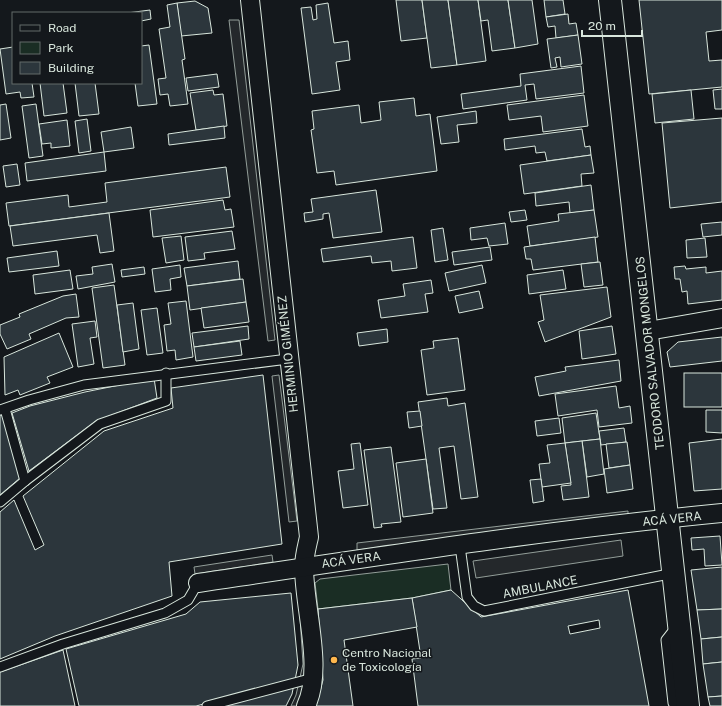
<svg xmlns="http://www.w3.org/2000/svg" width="722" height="706" font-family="'Public Sans',sans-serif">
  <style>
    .green { fill: #1a2d24; stroke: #939e99 }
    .parking { fill: #24282b; stroke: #939e99 }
    .building { fill: #2c363c; stroke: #d8e6dc; fill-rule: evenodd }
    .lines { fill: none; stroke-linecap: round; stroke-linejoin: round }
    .lane-casing { stroke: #d8e6dc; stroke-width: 11 }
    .street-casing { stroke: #d8e6dc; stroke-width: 20 }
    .secondary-casing { stroke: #d8e6dc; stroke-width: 24 }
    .lane { stroke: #14181c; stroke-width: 9 }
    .street { stroke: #14181c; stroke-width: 18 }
    .secondary { stroke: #14181c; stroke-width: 22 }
    .poi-dot { fill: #ffb74d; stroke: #14181c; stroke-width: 1.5 }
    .labels { text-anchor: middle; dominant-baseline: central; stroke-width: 3; stroke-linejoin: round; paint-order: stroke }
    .street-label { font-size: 12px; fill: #d8e6dc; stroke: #14181c }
    .poi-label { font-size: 12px; fill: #d8e6dc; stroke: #14181c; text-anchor: start }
  </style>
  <rect width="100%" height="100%" fill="#14181c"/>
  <path class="green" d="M 448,564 L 451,590 L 412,598 L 318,609 L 315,583 L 320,579 Z"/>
  <g class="parking">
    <path d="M 229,20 L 239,20 L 275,340 L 268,341 Z"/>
    <path d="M 279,375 L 297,521 L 289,522 L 272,376 Z"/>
    <path d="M 628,511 L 628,516 L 357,550 L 357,543 Z"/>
    <path d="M 621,540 L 623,556 L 476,578 L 473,561 Z"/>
    <path d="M 272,555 L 273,562 L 195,574 L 194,567 Z"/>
    <path d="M 299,602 L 309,664 L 298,706 L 291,706 L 296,695 L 303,664 Z"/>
  </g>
  <g class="building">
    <path d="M 396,0 L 422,0 L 427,38 L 401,41 Z"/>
    <path d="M 422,0 L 448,0 L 457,65 L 431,68 Z"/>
    <path d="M 448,0 L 478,0 L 486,61 L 457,65 Z"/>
    <path d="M 478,0 L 508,0 L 515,48 L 492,51 L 488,20 L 481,21 Z"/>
    <path d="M 508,0 L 532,0 L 538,44 L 515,48 Z"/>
    <path d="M 544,0 L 563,0 L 565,14 L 546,17 Z"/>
    <path d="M 639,0 L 722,0 L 722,30 L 706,32 L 709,61 L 722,60 L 722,87 L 649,94 Z"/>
    <path d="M 195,1 L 208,8 L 212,33 L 181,36 L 177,3 Z"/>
    <path d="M 177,3 L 185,59 L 182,60 L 188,104 L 170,106 L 168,94 L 160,95 L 158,79 L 166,78 L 159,29 L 170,27 L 167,5 Z"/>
    <path d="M 328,3 L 334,43 L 348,41 L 350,60 L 336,62 L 340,90 L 312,94 L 301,8 L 311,7 L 313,20 L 317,19 L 316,5 Z"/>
    <path d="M 150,10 L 151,19 L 141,21 L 141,13 L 127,13 Z"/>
    <path d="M 568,14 L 569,24 L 576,23 L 578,35 L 556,38 L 555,26 L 548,27 L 546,17 Z"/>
    <path d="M 578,35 L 582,64 L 561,67 L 560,57 L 555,58 L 557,67 L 551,68 L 547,39 Z"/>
    <path d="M 149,45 L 157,104 L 138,106 L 135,83 L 141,83 L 141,46 Z"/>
    <path d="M 13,47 L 13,83 L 32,83 L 34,97 L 21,98 L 20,92 L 6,94 L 0,49 Z"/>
    <path d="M 581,66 L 584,93 L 536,99 L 534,84 L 525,85 L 527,100 L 463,109 L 461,94 L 521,86 L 520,74 Z"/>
    <path d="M 217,74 L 219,87 L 188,91 L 186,78 Z"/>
    <path d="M 40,83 L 63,83 L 67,113 L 44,116 Z"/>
    <path d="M 75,83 L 95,83 L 99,114 L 79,116 Z"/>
    <path d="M 722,89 L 722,109 L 715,109 L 713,90 Z"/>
    <path d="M 213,90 L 214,95 L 223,94 L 227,126 L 196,130 L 190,93 Z"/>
    <path d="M 691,90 L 694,119 L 655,123 L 652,94 Z"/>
    <path d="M 584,95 L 588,126 L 543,132 L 541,116 L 509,120 L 507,105 Z"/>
    <path d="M 414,98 L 416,116 L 430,114 L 437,171 L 336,185 L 334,171 L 317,173 L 311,130 L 314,129 L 312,111 L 359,105 L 361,123 L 381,120 L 379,102 Z"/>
    <path d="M 6,104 L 11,138 L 0,140 L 0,105 Z"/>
    <path d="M 36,104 L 43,156 L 29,158 L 22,106 Z"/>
    <path d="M 476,111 L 477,123 L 457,125 L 459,142 L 441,144 L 437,117 Z"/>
    <path d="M 722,118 L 722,202 L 670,208 L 662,123 Z"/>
    <path d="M 87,119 L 91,151 L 79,153 L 75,121 Z"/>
    <path d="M 67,120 L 70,146 L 51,148 L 51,143 L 42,144 L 39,124 Z"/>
    <path d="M 224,126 L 225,138 L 169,145 L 168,134 Z"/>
    <path d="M 131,127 L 134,148 L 104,152 L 101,132 Z"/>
    <path d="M 582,129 L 585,147 L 590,146 L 591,155 L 547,161 L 545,152 L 536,153 L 535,146 L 505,150 L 504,139 Z"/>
    <path d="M 104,152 L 106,171 L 27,181 L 25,163 Z"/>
    <path d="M 591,155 L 594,173 L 581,174 L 582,186 L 524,194 L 520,165 Z"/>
    <path d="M 17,164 L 20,185 L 6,187 L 3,166 Z"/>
    <path d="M 226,167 L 230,197 L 9,226 L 6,203 L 68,195 L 69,207 L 107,202 L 105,183 Z"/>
    <path d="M 591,185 L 594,210 L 570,213 L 569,202 L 536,206 L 535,193 Z"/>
    <path d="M 376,190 L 382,232 L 333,238 L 329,213 L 323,214 L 323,219 L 305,222 L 304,213 L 313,212 L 311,199 Z"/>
    <path d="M 223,200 L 225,210 L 231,209 L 234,227 L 153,237 L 150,210 Z"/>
    <path d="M 525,210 L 527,220 L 511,222 L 509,212 Z"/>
    <path d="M 594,210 L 598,237 L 530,246 L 527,226 L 559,221 L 558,214 Z"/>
    <path d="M 109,213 L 114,251 L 100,253 L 97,235 L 13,246 L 10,226 Z"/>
    <path d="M 722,222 L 722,235 L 703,237 L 701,224 Z"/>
    <path d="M 505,223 L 508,244 L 489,246 L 487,238 L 471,240 L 470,228 Z"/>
    <path d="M 443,228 L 448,260 L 435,262 L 431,230 Z"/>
    <path d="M 232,231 L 235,249 L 204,253 L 205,259 L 188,261 L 185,237 Z"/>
    <path d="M 181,236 L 184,260 L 166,263 L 162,238 Z"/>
    <path d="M 413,237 L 417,268 L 392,271 L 391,261 L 372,263 L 371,256 L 323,262 L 321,249 Z"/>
    <path d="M 595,237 L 598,262 L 533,270 L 531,259 L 526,259 L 524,247 Z"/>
    <path d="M 705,238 L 707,257 L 687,258 L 686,240 Z"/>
    <path d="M 490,247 L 492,260 L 454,265 L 452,252 Z"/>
    <path d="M 57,251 L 59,266 L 9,272 L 7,258 Z"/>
    <path d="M 238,261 L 240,279 L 187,286 L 184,268 Z"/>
    <path d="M 600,262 L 603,285 L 584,287 L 581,264 Z"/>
    <path d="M 112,264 L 115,282 L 78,289 L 76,276 L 93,274 L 92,267 Z"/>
    <path d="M 180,265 L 181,277 L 170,279 L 171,290 L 155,292 L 152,269 Z"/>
    <path d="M 482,265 L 486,283 L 449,291 L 445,273 Z"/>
    <path d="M 685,266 L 686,269 L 706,267 L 706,273 L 722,271 L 722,300 L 688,304 L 687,291 L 682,292 L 680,279 L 675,279 L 674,267 Z"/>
    <path d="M 144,267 L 145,274 L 122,277 L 121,270 Z"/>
    <path d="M 70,270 L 73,289 L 35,294 L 33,275 Z"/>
    <path d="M 563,270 L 566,289 L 529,294 L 527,275 Z"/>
    <path d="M 243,279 L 246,302 L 190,310 L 187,286 Z"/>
    <path d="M 431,280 L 433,293 L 425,294 L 428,312 L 381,318 L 378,300 L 405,296 L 403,284 Z"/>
    <path d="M 114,285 L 125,365 L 103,368 L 92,288 Z"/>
    <path d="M 607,287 L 611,317 L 545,342 L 538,322 L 544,320 L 540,295 Z"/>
    <path d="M 479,291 L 483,308 L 459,313 L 455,296 Z"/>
    <path d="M 76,294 L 79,317 L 66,318 L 29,334 L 31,339 L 7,349 L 0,334 L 0,325 L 20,317 L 19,314 L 63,296 Z"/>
    <path d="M 186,301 L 193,357 L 176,360 L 175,350 L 167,351 L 164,325 L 171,324 L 168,303 Z"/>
    <path d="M 246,302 L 249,322 L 204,328 L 201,308 Z"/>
    <path d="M 133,303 L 139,349 L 123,352 L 117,305 Z"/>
    <path d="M 157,308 L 163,353 L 147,355 L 141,310 Z"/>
    <path d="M 95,321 L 97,337 L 90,338 L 94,364 L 78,367 L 72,324 Z"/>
    <path d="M 248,326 L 249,339 L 194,347 L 192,333 Z"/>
    <path d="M 612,326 L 616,354 L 582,359 L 579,331 Z"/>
    <path d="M 387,329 L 388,342 L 359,346 L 357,333 Z"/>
    <path d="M 59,333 L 73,367 L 47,377 L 50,383 L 20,395 L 18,390 L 5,395 L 4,357 Z"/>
    <path d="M 722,337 L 722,361 L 670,367 L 667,352 L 678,342 Z"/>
    <path d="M 458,338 L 465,390 L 427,395 L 421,350 L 434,348 L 433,341 Z"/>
    <path d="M 240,341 L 242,355 L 196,361 L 194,347 Z"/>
    <path d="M 619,360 L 621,381 L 539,396 L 535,377 L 566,371 L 565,367 Z"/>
    <rect x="684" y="373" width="38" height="34"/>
    <path d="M 263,375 L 282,544 L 169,562 L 172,596 L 55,636 L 0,659 L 0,512 L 14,500 L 35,550 L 44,545 L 23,496 L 104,431 L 173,408 L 171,388 Z"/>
    <path d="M 154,378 L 157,398 L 96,421 L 29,471 L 12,413 L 30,406 L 85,392 Z"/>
    <path d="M 616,386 L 619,408 L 630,406 L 632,423 L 599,427 L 597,410 L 558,416 L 555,394 Z"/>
    <path d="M 447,398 L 448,406 L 465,403 L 478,497 L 461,499 L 454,446 L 439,448 L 447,508 L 433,509 L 418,402 Z"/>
    <path d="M 706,410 L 722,410 L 722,433 L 706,432 Z"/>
    <path d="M 420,411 L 422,426 L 409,428 L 407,412 Z"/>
    <path d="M 596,413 L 600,439 L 565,443 L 562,418 Z"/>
    <path d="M 2,414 L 20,478 L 0,495 L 0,415 Z"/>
    <path d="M 559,418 L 561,433 L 537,436 L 535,421 Z"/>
    <path d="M 624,428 L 626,442 L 601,445 L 599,431 Z"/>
    <path d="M 600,439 L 604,474 L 587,477 L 582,441 Z"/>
    <path d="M 722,439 L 722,489 L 694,491 L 689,443 Z"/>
    <path d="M 582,441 L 589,497 L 563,500 L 561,486 L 571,485 L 565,443 Z"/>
    <path d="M 627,442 L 630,465 L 609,468 L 606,444 Z"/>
    <path d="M 360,443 L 368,505 L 343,508 L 338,471 L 354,469 L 351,444 Z"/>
    <path d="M 565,443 L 571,483 L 542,487 L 539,464 L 550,463 L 547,445 Z"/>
    <path d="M 391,447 L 401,522 L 381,524 L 382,527 L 374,528 L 364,450 Z"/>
    <path d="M 426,459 L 433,513 L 403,517 L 396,463 Z"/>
    <path d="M 630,465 L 633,489 L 607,493 L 604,469 Z"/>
    <path d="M 541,479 L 544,501 L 533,503 L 530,480 Z"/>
    <path d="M 720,536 L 722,565 L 705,566 L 704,549 L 692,550 L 691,538 Z"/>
    <path d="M 722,567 L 722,609 L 697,610 L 691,570 Z"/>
    <path d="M 451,590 L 481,617 L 628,590 L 649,706 L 418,706 L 412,659 L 421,658 L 412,598 ZM 599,620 L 600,628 L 570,634 L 568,626 Z"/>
    <path d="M 291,593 L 298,665 L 295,680 L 196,706 L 79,706 L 66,649 L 186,614 L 200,602 Z"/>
    <path d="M 412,598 L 417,627 L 344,640 L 353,706 L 316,706 L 323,680 L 318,609 Z"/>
    <path d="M 722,609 L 722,637 L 701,639 L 697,610 Z"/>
    <path d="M 722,637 L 722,662 L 703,664 L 701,639 Z"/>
    <path d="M 63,650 L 75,706 L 0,706 L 0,672 Z"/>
    <path d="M 722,662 L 722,696 L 708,697 L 703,664 Z"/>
    <path d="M 294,684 L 292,694 L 286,706 L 216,706 Z"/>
    <path d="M 722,696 L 722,706 L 710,706 L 708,697 Z"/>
  </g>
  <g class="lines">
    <defs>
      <g id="lane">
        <path d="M 5,409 L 25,481"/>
        <path d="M 0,410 L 29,400 L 84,385 L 288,359"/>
        <path d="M 0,502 L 25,481 L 100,424 L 166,401 L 166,373"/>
        <path d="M 460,546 L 467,597 L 474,606 L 484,611 L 674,573"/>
        <path d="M 0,667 L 63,644 L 165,613 L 188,600 L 198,583"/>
        <path d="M 207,706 L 313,678"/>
        <path d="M 676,706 L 673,703 L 666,640 L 677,626"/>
      </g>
      <g id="street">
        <path d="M 250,0 L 309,537 C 307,546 304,557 304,567 C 304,609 324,668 306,706"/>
        <path d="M 648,331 L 722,318"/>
        <path d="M 198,583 C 372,557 547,530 722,513"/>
      </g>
      <path id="secondary" d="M 610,0 L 688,706"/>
    </defs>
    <use href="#lane" class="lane-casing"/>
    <use href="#street" class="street-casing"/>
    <use href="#secondary" class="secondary-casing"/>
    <use href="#lane" class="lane"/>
    <use href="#street" class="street"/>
    <use href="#secondary" class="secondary"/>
  </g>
  <circle class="poi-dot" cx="334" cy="660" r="4"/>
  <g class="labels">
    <g class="street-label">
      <text transform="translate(650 353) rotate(-96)">TEODORO SALVADOR MONGELOS</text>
      <text transform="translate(288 354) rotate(-96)">HERMINIO GIMÉNEZ</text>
      <text transform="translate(672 519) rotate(-6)">ACÁ VERA</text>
      <text transform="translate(351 560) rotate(-8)">ACÁ VERA</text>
      <text transform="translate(540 587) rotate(-11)">AMBULANCE</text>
    </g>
    <g class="poi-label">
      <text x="342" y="653">Centro Nacional<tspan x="342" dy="14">de Toxicología</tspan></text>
    </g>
  </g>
  <rect x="12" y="12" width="130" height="72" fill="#14181c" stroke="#626a69"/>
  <rect x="20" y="25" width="20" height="6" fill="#14181c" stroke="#626a69"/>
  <text x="48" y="32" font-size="12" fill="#d8e6dc">Road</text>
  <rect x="20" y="42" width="20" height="12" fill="#1a2d24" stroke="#626a69"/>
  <text x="48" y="52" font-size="12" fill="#d8e6dc">Park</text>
  <rect x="20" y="62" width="20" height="12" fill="#2c363c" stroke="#626a69"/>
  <text x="48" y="72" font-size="12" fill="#d8e6dc">Building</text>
  <path d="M582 30v6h60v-6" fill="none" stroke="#d8e6dc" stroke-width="2"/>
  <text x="588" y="30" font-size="12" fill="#d8e6dc" stroke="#14181c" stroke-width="3" paint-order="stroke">20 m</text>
</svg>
